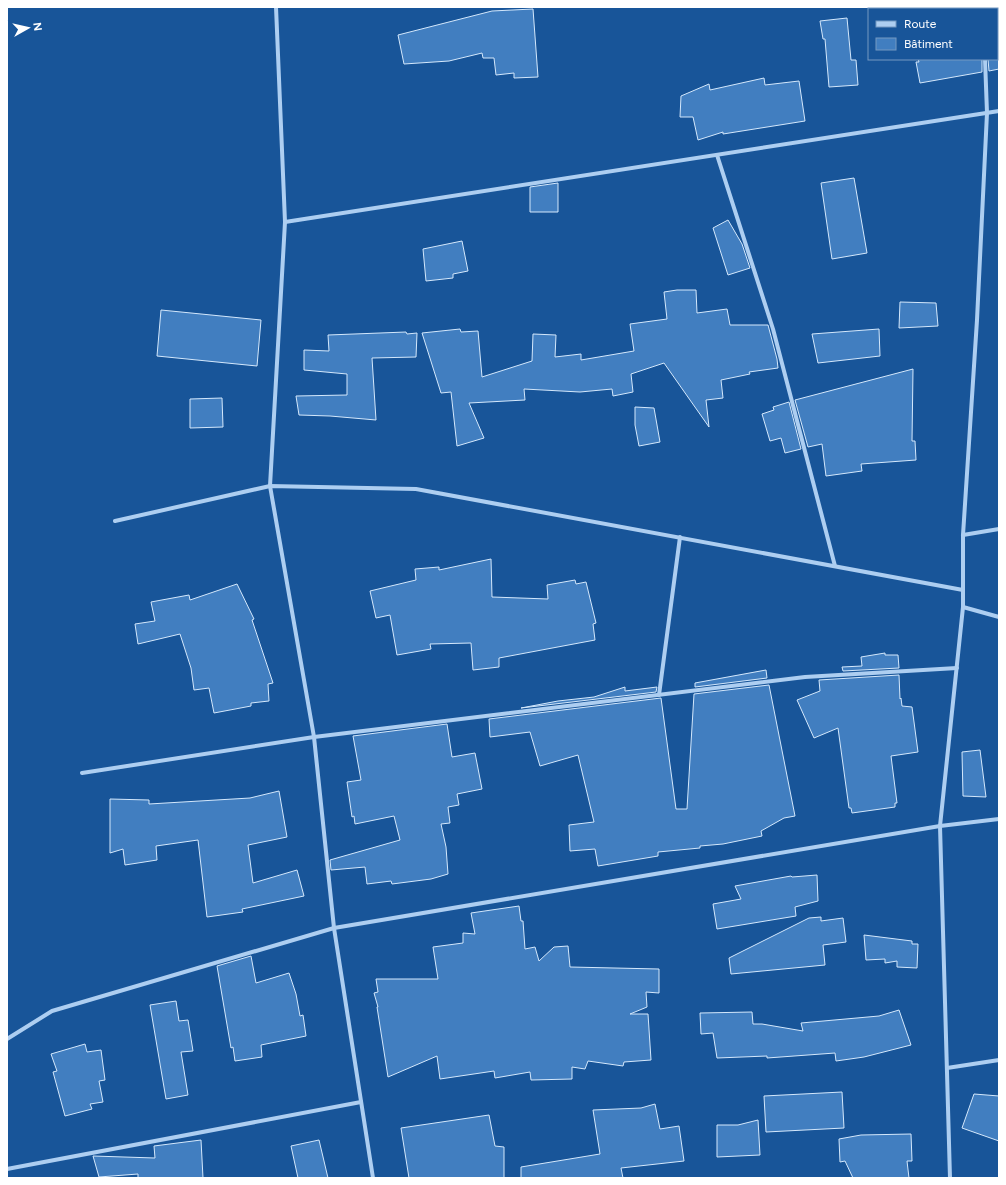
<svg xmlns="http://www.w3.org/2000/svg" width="1006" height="1185" font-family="Figtree,sans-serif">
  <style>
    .building { fill: #417ec0; stroke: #d4e8fc }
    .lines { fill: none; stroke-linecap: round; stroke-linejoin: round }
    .street { stroke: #adcef1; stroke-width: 4 }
  </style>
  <rect width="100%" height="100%" fill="#185599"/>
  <g class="building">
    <path d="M 533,9 L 538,77 L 514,78 L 514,73 L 496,75 L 494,58 L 483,58 L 482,53 L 449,61 L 404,64 L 398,35 L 492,11 Z"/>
    <path d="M 847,18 L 851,60 L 856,60 L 858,85 L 829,87 L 825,39 L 823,39 L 820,21 Z"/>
    <path d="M 918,59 L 982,59 L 982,72 L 920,83 L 916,62 L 919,62 Z"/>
    <path d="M 988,59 L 999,59 L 999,69 L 989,71 Z"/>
    <path d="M 764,78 L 765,85 L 799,81 L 805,121 L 723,134 L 723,132 L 698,140 L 693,117 L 680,117 L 681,96 L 709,84 L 710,90 Z"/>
    <path d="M 854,178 L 867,253 L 832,259 L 821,183 Z"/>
    <path d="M 558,183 L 558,212 L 530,212 L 530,187 Z"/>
    <path d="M 728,220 L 742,244 L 750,268 L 728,275 L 713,228 Z"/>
    <path d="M 462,241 L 468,271 L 453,274 L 453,278 L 426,281 L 423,249 Z"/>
    <path d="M 677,290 L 696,290 L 697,313 L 727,309 L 730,325 L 768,325 L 777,359 L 778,368 L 749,372 L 750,374 L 721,380 L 723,398 L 706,400 L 709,427 L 664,363 L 631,374 L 633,392 L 613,396 L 612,389 L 580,392 L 524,389 L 525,400 L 469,403 L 484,438 L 457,446 L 451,392 L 441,393 L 422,333 L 460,329 L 461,332 L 478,331 L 482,377 L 532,361 L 533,334 L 556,335 L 555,357 L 581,354 L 581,360 L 634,351 L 630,324 L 667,319 L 664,292 Z"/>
    <path d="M 900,302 L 936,303 L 938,326 L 899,328 Z"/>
    <path d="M 161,310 L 261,320 L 257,366 L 157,356 Z"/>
    <path d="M 879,329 L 880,356 L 818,363 L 812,334 Z"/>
    <path d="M 406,332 L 407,334 L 417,333 L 416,357 L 372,358 L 376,420 L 330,416 L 299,415 L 296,396 L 347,395 L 347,374 L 304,370 L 304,350 L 329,351 L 328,335 Z"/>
    <path d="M 913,369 L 912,441 L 915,441 L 916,460 L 861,464 L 862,471 L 826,476 L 822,444 L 808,447 L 795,400 Z"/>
    <path d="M 222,398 L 223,427 L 190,428 L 190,399 Z"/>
    <path d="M 789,402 L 801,449 L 785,453 L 781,438 L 770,441 L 762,414 L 774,410 L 773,407 Z"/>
    <path d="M 635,407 L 654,408 L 660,442 L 639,446 L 635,425 Z"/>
    <path d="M 491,559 L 492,597 L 548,599 L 547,585 L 575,580 L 576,584 L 586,582 L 596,623 L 593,624 L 595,640 L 499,658 L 499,667 L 473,670 L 471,643 L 430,644 L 431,649 L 397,655 L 390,615 L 376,618 L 370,591 L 416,580 L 415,569 L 439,567 L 439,570 Z"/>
    <path d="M 237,584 L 254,619 L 252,620 L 273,683 L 268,684 L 269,701 L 251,703 L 251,706 L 214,713 L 209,688 L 194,690 L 191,668 L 180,634 L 138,644 L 135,624 L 155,621 L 151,602 L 189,595 L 190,600 Z"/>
    <path d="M 885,653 L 885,655 L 898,655 L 899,668 L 843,671 L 842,667 L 862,666 L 861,657 Z"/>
    <path d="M 766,670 L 767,678 L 695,687 L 695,683 Z"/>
    <path d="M 899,675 L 900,699 L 901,698 L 902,706 L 912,707 L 918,752 L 891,756 L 897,803 L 895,803 L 895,807 L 852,813 L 851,808 L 849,808 L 838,728 L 814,738 L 797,700 L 820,691 L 819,680 Z"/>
    <path d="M 769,685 L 795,816 L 784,818 L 761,831 L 762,836 L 723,844 L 700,846 L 700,848 L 658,852 L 658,856 L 598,866 L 595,849 L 570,851 L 569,825 L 594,822 L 578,755 L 540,766 L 530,732 L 490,737 L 489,719 L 661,698 L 676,809 L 687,809 L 694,694 Z"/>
    <path d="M 625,687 L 625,691 L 657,687 L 656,692 L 521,708 L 558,701 L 594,697 Z"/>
    <path d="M 447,724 L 452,757 L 475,753 L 482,789 L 457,794 L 459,805 L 448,807 L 450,823 L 441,824 L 446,847 L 448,874 L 431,879 L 392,884 L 391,881 L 367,884 L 365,867 L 331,870 L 330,860 L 400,840 L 394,816 L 355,824 L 354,816 L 352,817 L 347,782 L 361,780 L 353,736 Z"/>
    <path d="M 980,750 L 986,797 L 963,796 L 962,752 Z"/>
    <path d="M 279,791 L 287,837 L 248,845 L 253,883 L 297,870 L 304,896 L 242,909 L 243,912 L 207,917 L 198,840 L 156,846 L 157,860 L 125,865 L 123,849 L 110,853 L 110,799 L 149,800 L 149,804 L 250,798 Z"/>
    <path d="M 817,875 L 818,901 L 795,907 L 796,916 L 717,929 L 713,904 L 741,899 L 735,886 L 791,876 L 792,877 Z"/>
    <path d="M 519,906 L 521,921 L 523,921 L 525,949 L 535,947 L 539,961 L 554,947 L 568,946 L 570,967 L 659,969 L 659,993 L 646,992 L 647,1007 L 630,1014 L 648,1014 L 651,1060 L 624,1062 L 623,1066 L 588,1061 L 585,1069 L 572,1067 L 572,1079 L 531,1080 L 530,1072 L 495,1078 L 494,1071 L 440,1079 L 437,1056 L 388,1077 L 377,1007 L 378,1007 L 374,993 L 378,992 L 376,979 L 438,979 L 433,947 L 463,943 L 463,933 L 475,934 L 471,913 Z"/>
    <path d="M 821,917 L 821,921 L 843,918 L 846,942 L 823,945 L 825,965 L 731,974 L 729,958 L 809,918 Z"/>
    <path d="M 864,935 L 912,941 L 912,944 L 918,944 L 917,968 L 897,967 L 897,961 L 885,963 L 885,959 L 866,960 Z"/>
    <path d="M 251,956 L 256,983 L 289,973 L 296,994 L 300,1016 L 303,1015 L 306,1036 L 261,1045 L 262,1057 L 235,1061 L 233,1047 L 231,1048 L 217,966 Z"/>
    <path d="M 176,1001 L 179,1021 L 188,1020 L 193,1051 L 181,1052 L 188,1095 L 166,1099 L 150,1005 Z"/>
    <path d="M 899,1010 L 911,1045 L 864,1057 L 836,1061 L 835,1053 L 767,1058 L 767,1056 L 717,1058 L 713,1033 L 701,1034 L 700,1013 L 752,1012 L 753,1024 L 762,1024 L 803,1031 L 801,1023 L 879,1016 Z"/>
    <path d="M 85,1044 L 87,1052 L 101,1050 L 105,1080 L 99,1081 L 103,1102 L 90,1104 L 92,1109 L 65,1116 L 53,1072 L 57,1071 L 51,1054 Z"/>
    <path d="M 842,1092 L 844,1128 L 766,1132 L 764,1096 Z"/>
    <path d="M 974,1094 L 999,1096 L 999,1141 L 962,1128 Z"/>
    <path d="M 655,1104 L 660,1129 L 679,1126 L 684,1161 L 621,1168 L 623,1178 L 521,1178 L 521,1167 L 600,1154 L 593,1110 L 641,1108 Z"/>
    <path d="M 489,1115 L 495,1146 L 504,1147 L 504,1178 L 409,1178 L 401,1128 Z"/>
    <path d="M 758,1120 L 760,1155 L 717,1157 L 717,1125 L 738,1125 Z"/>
    <path d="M 911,1134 L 912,1161 L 907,1161 L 909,1178 L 853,1178 L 845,1161 L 840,1162 L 839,1139 L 861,1135 Z"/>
    <path d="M 201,1140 L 203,1178 L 138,1178 L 138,1174 L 99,1177 L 93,1156 L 155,1158 L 154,1146 Z"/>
    <path d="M 319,1140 L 328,1178 L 298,1178 L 291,1146 Z"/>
  </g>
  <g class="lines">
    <g class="street">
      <path d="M 276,7 L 285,222 L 270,486 L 314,737 L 334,928 L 373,1178"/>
      <path d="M 983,7 L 983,9"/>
      <path d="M 717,155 L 773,329 L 835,566"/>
      <path d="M 285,222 L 999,111"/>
      <path d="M 115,521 L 270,486 L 416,489 L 963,590"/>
      <path d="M 963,535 L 999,529"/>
      <path d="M 963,607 L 999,617"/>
      <path d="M 659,695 L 680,537"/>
      <path d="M 82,773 L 314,737 L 805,677 L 957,668"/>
      <path d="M 7,1039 L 52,1011 L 334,928 L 940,826 L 999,819"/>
      <path d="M 947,1068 L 999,1060"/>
      <path d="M 7,1169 L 361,1102"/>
      <path d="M 950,1178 L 940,826 L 963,607 L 963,535 L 977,320 L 987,113 L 985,59"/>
    </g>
  </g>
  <rect width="1006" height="1185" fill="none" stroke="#ffffff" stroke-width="16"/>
  <rect x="868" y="8" width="130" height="52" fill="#185599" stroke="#7499c2"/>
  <rect x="876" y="21" width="20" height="6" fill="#adcef1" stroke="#7499c2"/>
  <text x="904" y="28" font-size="12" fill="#ffffff">Route</text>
  <rect x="876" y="38" width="20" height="12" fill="#417ec0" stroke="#7499c2"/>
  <text x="904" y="48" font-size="12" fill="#ffffff">Bâtiment</text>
  <g transform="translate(28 28) rotate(82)" stroke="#185599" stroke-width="3" paint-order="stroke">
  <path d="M0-3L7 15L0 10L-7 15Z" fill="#ffffff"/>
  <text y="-6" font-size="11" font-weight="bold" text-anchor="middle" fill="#ffffff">N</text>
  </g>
</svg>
